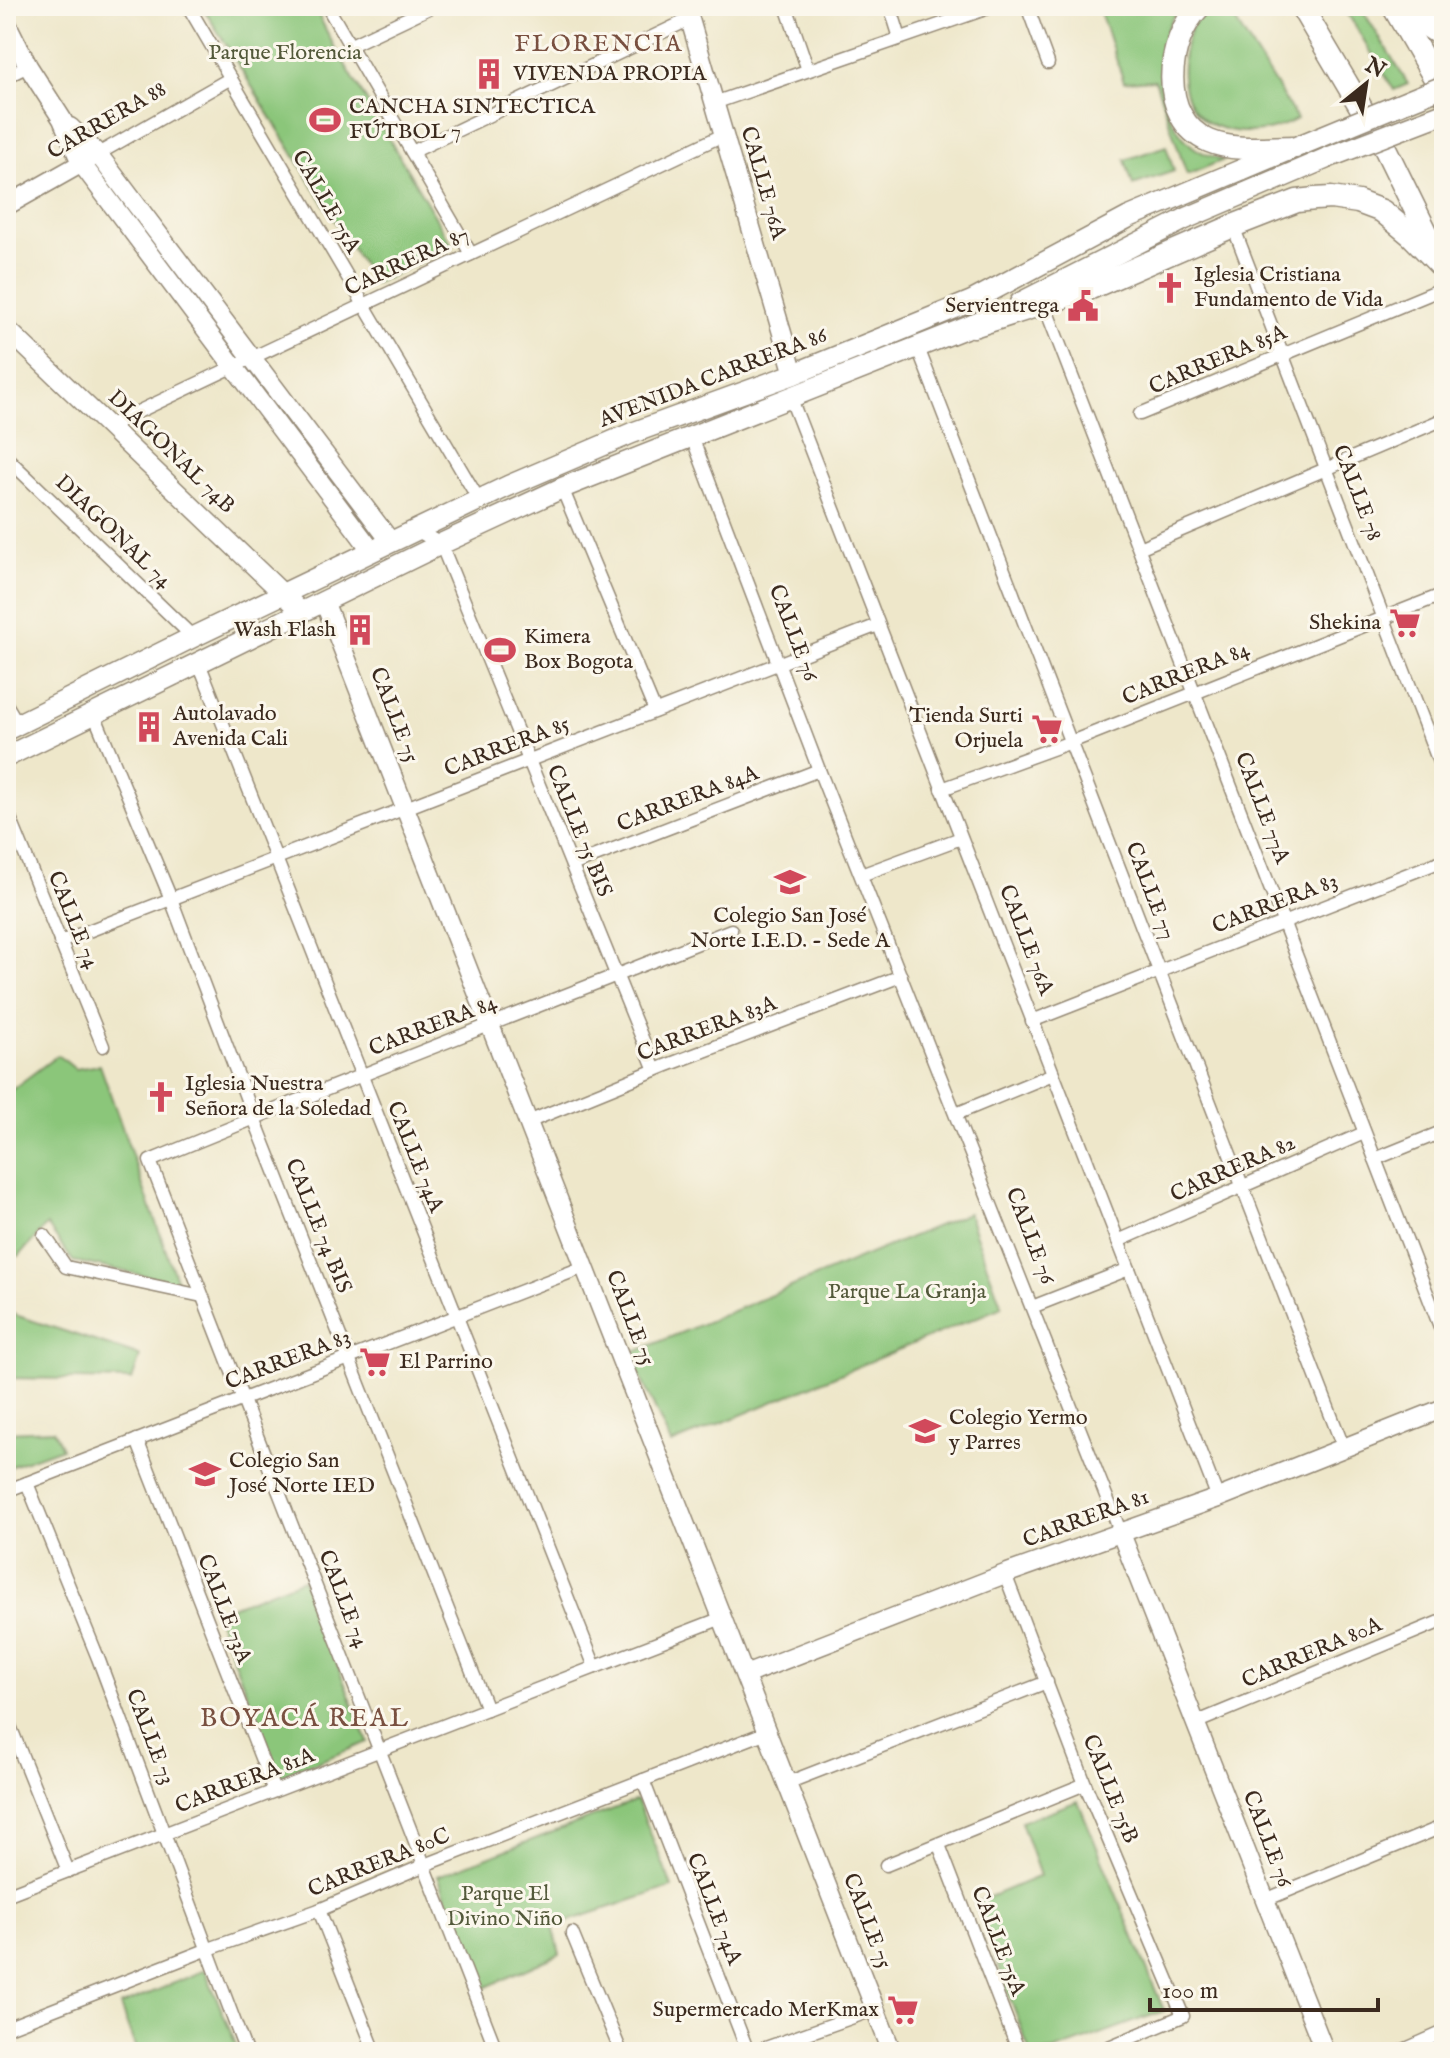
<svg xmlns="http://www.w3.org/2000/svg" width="1450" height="2058" font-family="'IM FELL English',serif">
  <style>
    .green { fill: #8bc67a; stroke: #63784c; stroke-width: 2 }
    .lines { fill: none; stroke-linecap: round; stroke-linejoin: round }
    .street-casing { stroke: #948874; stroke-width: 15 }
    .secondary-casing { stroke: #948874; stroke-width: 21 }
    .primary-casing { stroke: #948874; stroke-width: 23 }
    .highway-casing { stroke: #948874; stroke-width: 25 }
    .street { stroke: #fff; stroke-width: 12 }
    .secondary { stroke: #fff; stroke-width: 18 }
    .primary { stroke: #fff; stroke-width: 20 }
    .highway { stroke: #fff; stroke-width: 22 }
    .primary-bridge-casing { stroke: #948874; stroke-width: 23; stroke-linecap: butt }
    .primary-bridge { stroke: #fff; stroke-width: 20 }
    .labels { text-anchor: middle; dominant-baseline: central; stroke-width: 6; stroke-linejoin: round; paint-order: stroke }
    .park-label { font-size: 22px; fill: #53593a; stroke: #fbf7ec }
    .poi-label { font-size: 22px; fill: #3b2a1e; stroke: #fbf7ec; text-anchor: start }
    .street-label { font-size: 22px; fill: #3b2a1e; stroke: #fbf7ec }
    .neighbourhood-label { font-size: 24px; letter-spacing: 2px; fill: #795040; stroke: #fbf7ec }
    .quarter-label { font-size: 26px; letter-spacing: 2px; fill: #795040; stroke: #fbf7ec }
  </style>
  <rect width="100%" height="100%" fill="#fbf7ec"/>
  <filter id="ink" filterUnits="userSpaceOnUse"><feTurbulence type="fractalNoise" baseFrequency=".0125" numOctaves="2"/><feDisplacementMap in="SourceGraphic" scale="16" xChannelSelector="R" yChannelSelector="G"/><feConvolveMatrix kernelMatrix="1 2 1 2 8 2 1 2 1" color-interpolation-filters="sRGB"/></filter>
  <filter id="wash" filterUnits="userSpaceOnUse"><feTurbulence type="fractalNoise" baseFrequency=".006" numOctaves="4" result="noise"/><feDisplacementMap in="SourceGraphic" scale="32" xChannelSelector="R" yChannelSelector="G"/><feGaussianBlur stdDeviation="1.8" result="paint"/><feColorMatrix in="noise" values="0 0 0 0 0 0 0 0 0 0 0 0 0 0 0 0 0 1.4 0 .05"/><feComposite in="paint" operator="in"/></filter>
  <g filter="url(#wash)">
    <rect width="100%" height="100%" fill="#eee7ca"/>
    <g class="green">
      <path d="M 202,6 L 314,6 L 333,44 L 453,247 L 374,284 Z"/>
      <path d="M 1098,6 L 1182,6 C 1148,38 1156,114 1190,144 C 1199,153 1211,156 1224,160 L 1187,175 L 1155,80 L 1124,82 Z"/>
      <path d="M 1214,6 L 1226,6 L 1297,119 C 1264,138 1207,140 1188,99 C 1176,74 1184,15 1214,6 Z"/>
      <path d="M 1343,6 L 1360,6 L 1408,84 L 1394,90 Z"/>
      <path d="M 1166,146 L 1174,171 L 1133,185 L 1125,160 Z"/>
      <path d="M 58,1055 L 75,1069 L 100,1065 L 177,1282 L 73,1261 L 47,1225 L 19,1256 L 6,1254 L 6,1094 Z"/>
      <path d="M 968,1213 L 1002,1307 L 671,1444 L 630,1354 Z"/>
      <path d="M 6,1312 L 140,1356 L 132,1380 L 6,1378 Z"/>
      <path d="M 53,1430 L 62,1448 L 6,1468 L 6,1432 Z"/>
      <path d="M 303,1579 L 368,1742 L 280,1777 L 215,1613 Z"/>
      <path d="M 637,1800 L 672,1887 L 553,1926 L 560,1954 L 482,1989 L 438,1876 Z"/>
      <path d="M 1078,1801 L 1164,2011 L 1051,2052 L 1030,2052 L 975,1903 L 1040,1876 L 1021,1822 Z"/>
      <path d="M 205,1970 L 239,2052 L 137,2052 L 120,2006 Z"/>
    </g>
  </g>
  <g filter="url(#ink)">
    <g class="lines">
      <defs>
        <g id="street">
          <path d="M 188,6 L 479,500"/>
          <path d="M 327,6 L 471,254"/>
          <path d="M 786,6 L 808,70"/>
          <path d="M 890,6 L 900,38"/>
          <path d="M 1027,6 L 1048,63"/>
          <path d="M 349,46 L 433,6"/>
          <path d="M 6,77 L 28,66"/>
          <path d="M 714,103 L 994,6"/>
          <path d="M 412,152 L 690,19"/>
          <path d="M 98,154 L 231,78"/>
          <path d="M 1233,226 L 1444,775"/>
          <path d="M 1042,299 L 1444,1337"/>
          <path d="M 918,348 L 1344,1449"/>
          <path d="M 791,399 L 1218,1498"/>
          <path d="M 1140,414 L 1444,288"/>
          <path d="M 108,426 L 723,135"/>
          <path d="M 692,437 L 819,770 L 1120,1531"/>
          <path d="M 6,457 L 193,637"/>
          <path d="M 562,488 L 655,711"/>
          <path d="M 416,530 L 441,544 L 655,1070"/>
          <path d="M 1139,548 L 1444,419"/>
          <path d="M 199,663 L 595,1667"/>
          <path d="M 6,704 L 18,724"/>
          <path d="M 94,714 L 171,899 L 254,1118 L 487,1709"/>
          <path d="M 942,789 L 1071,742 L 1444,594"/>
          <path d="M 6,808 L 103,1046"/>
          <path d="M 572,865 L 819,770"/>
          <path d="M 861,875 L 961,838"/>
          <path d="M 60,942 L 878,625"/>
          <path d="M 1032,1021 L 1444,860"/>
          <path d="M 956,1114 L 1053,1074"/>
          <path d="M 528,1122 L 665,1066 L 901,976"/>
          <path d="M 1375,1159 L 1444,1131"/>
          <path d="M 44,1235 L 66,1267 L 202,1296"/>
          <path d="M 1118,1241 L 1364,1133"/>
          <path d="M 1032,1307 L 1129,1269"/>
          <path d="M 137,1440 L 274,1791"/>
          <path d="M 27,1483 L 98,1658 L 246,2052"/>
          <path d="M 6,1491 L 584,1267"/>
          <path d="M 1005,1574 L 1085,1784 L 1183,2016 L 1097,2052"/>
          <path d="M 6,1716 L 68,1871"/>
          <path d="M 1195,1723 L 1444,1620"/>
          <path d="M 643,1780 L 748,2052"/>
          <path d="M 787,1783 L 1047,1682"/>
          <path d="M 939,1845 L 1019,2052"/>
          <path d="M 886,1865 L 1085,1784"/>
          <path d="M 6,1895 L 722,1618"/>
          <path d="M 1265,1900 L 1444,1826"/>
          <path d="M 319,1910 L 375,2052"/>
          <path d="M 572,1933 L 621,2052"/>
          <path d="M 6,2028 L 206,1950 L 319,1910 L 425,1865 L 767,1732"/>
          <path d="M 6,2048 L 7,2052"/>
          <path d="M 497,2052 L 150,1161 C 342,1081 537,1007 731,930"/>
          <path d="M 754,2052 L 876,2009"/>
          <path d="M 1399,2052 L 1444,2032"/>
        </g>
        <g id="secondary">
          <path d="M 686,6 L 794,374"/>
          <path d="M 6,22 L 28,66 L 62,119 L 81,163 L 372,551"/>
          <path d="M 70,127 L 98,154 L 391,542"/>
          <path d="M 6,206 L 91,158"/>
          <path d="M 6,328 L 302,612"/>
          <path d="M 324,601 L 892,2052"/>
          <path d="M 1120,1531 L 1325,2052"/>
          <path d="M 745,1675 L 1005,1574 L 1218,1498 L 1444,1408"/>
        </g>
        <g id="primary">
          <path d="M 1020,303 L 1187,218"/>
          <path d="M 6,730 L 193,637 L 508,486 L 632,433 L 794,374 L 972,301 L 1129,217 L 1291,149"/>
          <path d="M 6,757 L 441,544 L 562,488 L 988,319"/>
        </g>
        <g id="highway">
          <path d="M 1200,6 C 1166,39 1157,119 1209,141 C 1235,152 1268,147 1296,147"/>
          <path d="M 1301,6 L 1386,150 L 1437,254"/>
          <path d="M 1393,6 L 1444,94"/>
          <path d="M 1410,6 L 1426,25 L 1444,37"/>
          <path d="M 973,326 L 1086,290 L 1233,226 L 1297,201 L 1315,199 L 1331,198 L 1358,202 L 1382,211 L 1411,235 L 1444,269"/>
        </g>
      </defs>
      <use href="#street" class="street-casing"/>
      <use href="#secondary" class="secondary-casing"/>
      <use href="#primary" class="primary-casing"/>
      <use href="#highway" class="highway-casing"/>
      <use href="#street" class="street"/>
      <use href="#secondary" class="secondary"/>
      <use href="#primary" class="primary"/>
      <use href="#highway" class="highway"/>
      <defs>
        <g id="primary-bridge">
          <path d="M 1296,147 L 1444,86"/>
          <path d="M 1187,218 L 1332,156 L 1444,113"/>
        </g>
      </defs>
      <use href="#primary-bridge" class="primary-bridge-casing"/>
      <use href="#primary-bridge" class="primary-bridge"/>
    </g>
  </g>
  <defs>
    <symbol id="building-bare" viewBox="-9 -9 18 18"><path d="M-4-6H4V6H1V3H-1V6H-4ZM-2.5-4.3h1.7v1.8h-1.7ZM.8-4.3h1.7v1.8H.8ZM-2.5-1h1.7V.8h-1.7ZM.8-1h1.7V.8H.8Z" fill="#d1495b" stroke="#fbf7ec" stroke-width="2.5" paint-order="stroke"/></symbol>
    <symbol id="stadium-bare" viewBox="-9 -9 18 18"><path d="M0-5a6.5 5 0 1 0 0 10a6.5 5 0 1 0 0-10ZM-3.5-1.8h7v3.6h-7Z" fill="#d1495b" stroke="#fbf7ec" stroke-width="2.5" paint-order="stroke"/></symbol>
    <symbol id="church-bare" viewBox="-9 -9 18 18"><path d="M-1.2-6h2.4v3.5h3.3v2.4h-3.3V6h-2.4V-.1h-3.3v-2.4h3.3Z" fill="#d1495b" stroke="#fbf7ec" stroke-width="2.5" paint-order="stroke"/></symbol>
    <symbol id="civic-bare" viewBox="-9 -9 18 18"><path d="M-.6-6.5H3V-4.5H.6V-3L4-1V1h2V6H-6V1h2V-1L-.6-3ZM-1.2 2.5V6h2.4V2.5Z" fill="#d1495b" stroke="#fbf7ec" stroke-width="2.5" paint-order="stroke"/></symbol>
    <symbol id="supermarket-bare" viewBox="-9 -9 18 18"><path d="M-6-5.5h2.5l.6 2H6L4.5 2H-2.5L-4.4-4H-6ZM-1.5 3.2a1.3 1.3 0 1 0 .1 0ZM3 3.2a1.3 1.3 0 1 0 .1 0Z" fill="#d1495b" stroke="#fbf7ec" stroke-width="2.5" paint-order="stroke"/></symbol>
    <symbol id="school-bare" viewBox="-9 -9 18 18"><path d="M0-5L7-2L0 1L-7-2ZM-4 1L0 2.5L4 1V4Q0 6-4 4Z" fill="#d1495b" stroke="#fbf7ec" stroke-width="2.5" paint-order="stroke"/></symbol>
  </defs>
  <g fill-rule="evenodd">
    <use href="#building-bare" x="467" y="52" width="44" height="44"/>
    <use href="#stadium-bare" x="303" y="98" width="44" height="44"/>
    <use href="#church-bare" x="1148" y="266" width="44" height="44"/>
    <use href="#civic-bare" x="1061" y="284" width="44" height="44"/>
    <use href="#supermarket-bare" x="1383" y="601" width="44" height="44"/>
    <use href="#building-bare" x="338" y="608" width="44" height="44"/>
    <use href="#stadium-bare" x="478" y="628" width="44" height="44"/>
    <use href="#building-bare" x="127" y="705" width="44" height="44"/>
    <use href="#supermarket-bare" x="1025" y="707" width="44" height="44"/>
    <use href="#school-bare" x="768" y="860" width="44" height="44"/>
    <use href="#church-bare" x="139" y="1075" width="44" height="44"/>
    <use href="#supermarket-bare" x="353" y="1340" width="44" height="44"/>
    <use href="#school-bare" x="903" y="1409" width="44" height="44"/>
    <use href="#school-bare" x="183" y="1452" width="44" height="44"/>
    <use href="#supermarket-bare" x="881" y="1988" width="44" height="44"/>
  </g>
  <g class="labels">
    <g class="park-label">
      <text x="285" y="53">Parque Florencia</text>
      <text x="907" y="1292">Parque La Granja</text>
      <text x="505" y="1894">Parque El<tspan x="505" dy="25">Divino Niño</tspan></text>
    </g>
    <g class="poi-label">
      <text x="513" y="74">VIVENDA PROPIA</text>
      <text x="349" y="107">CANCHA SINTECTICA<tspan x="349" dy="25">FÚTBOL 7</tspan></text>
      <text x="1194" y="275">Iglesia Cristiana<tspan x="1194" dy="25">Fundamento de Vida</tspan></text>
      <text x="1059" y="306" text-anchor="end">Servientrega</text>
      <text x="1381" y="623" text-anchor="end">Shekina</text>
      <text x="336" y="630" text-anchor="end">Wash Flash</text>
      <text x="524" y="637">Kimera<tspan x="524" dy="25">Box Bogota</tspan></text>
      <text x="173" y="714">Autolavado<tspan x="173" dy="25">Avenida Cali</tspan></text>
      <text x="1023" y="716" text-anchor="end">Tienda Surti<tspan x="1023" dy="25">Orjuela</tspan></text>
      <text x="790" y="916" text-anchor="middle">Colegio San José<tspan x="790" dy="25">Norte I.E.D. - Sede A</tspan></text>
      <text x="185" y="1084">Iglesia Nuestra<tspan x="185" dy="25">Señora de la Soledad</tspan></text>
      <text x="399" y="1362">El Parrino</text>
      <text x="949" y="1418">Colegio Yermo<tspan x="949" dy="25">y Parres</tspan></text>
      <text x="229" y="1461">Colegio San<tspan x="229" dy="25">José Norte IED</tspan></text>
      <text x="879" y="2010" text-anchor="end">Supermercado MerKmax</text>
    </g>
    <g class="street-label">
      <text transform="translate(107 121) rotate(-30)">CARRERA 88</text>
      <text transform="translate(763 183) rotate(74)">CALLE 76A</text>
      <text transform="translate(326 202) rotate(60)">CALLE 75A</text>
      <text transform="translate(407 262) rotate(-25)">CARRERA 87</text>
      <text transform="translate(1218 360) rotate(-23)">CARRERA 85A</text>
      <text transform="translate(713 378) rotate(-21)">AVENIDA CARRERA 86</text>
      <text transform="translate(171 452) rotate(44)">DIAGONAL 74B</text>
      <text transform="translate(1357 493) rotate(69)">CALLE 78</text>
      <text transform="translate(113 532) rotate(44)">DIAGONAL 74</text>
      <text transform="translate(793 633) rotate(69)">CALLE 76</text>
      <text transform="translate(1186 674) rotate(-22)">CARRERA 84</text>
      <text transform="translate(394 715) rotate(69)">CALLE 75</text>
      <text transform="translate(507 747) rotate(-21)">CARRERA 85</text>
      <text transform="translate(688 799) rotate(-21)">CARRERA 84A</text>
      <text transform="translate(1262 808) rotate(69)">CALLE 77A</text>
      <text transform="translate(579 831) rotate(68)">CALLE 75 BIS</text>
      <text transform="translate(1150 891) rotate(69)">CALLE 77</text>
      <text transform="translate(1275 904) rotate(-21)">CARRERA 83</text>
      <text transform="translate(73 920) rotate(68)">CALLE 74</text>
      <text transform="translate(1026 940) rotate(69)">CALLE 76A</text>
      <text transform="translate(433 1026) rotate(-21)">CARRERA 84</text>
      <text transform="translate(707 1029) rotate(-21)">CARRERA 83A</text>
      <text transform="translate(415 1157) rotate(68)">CALLE 74A</text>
      <text transform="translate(1233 1169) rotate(-24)">CARRERA 82</text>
      <text transform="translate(318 1226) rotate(68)">CALLE 74 BIS</text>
      <text transform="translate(1030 1236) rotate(69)">CALLE 76</text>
      <text transform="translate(630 1318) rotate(69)">CALLE 75</text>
      <text transform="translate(288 1360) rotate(-21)">CARRERA 83</text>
      <text transform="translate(1086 1519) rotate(-20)">CARRERA 81</text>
      <text transform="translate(343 1599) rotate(69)">CALLE 74</text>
      <text transform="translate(224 1609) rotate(69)">CALLE 73A</text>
      <text transform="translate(1312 1653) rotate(-23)">CARRERA 80A</text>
      <text transform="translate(150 1737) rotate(69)">CALLE 73</text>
      <text transform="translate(245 1781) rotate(-21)">CARRERA 81A</text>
      <text transform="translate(1110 1789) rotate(68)">CALLE 75B</text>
      <text transform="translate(1267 1839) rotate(69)">CALLE 76</text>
      <text transform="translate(379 1863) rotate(-22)">CARRERA 80C</text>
      <text transform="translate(714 1909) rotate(69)">CALLE 74A</text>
      <text transform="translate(867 1921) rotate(69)">CALLE 75</text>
      <text transform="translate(998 1941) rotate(69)">CALLE 75A</text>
    </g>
    <g class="neighbourhood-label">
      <text x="599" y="44">FLORENCIA</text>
    </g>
    <g class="quarter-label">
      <text x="305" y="1718">BOYACÁ REAL</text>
    </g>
  </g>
  <rect width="1450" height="2058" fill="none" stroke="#fbf7ec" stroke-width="32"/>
  <g transform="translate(1366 84) rotate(30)" stroke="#fbf7ec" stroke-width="6" paint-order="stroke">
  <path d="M0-6L14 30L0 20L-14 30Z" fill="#3b2a1e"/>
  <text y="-12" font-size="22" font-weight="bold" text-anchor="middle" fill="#3b2a1e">N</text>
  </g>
  <path d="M1150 1998v12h228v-12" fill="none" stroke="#3b2a1e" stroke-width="4"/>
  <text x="1162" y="1998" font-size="24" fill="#3b2a1e" stroke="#fbf7ec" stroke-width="6" paint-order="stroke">100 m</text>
</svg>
